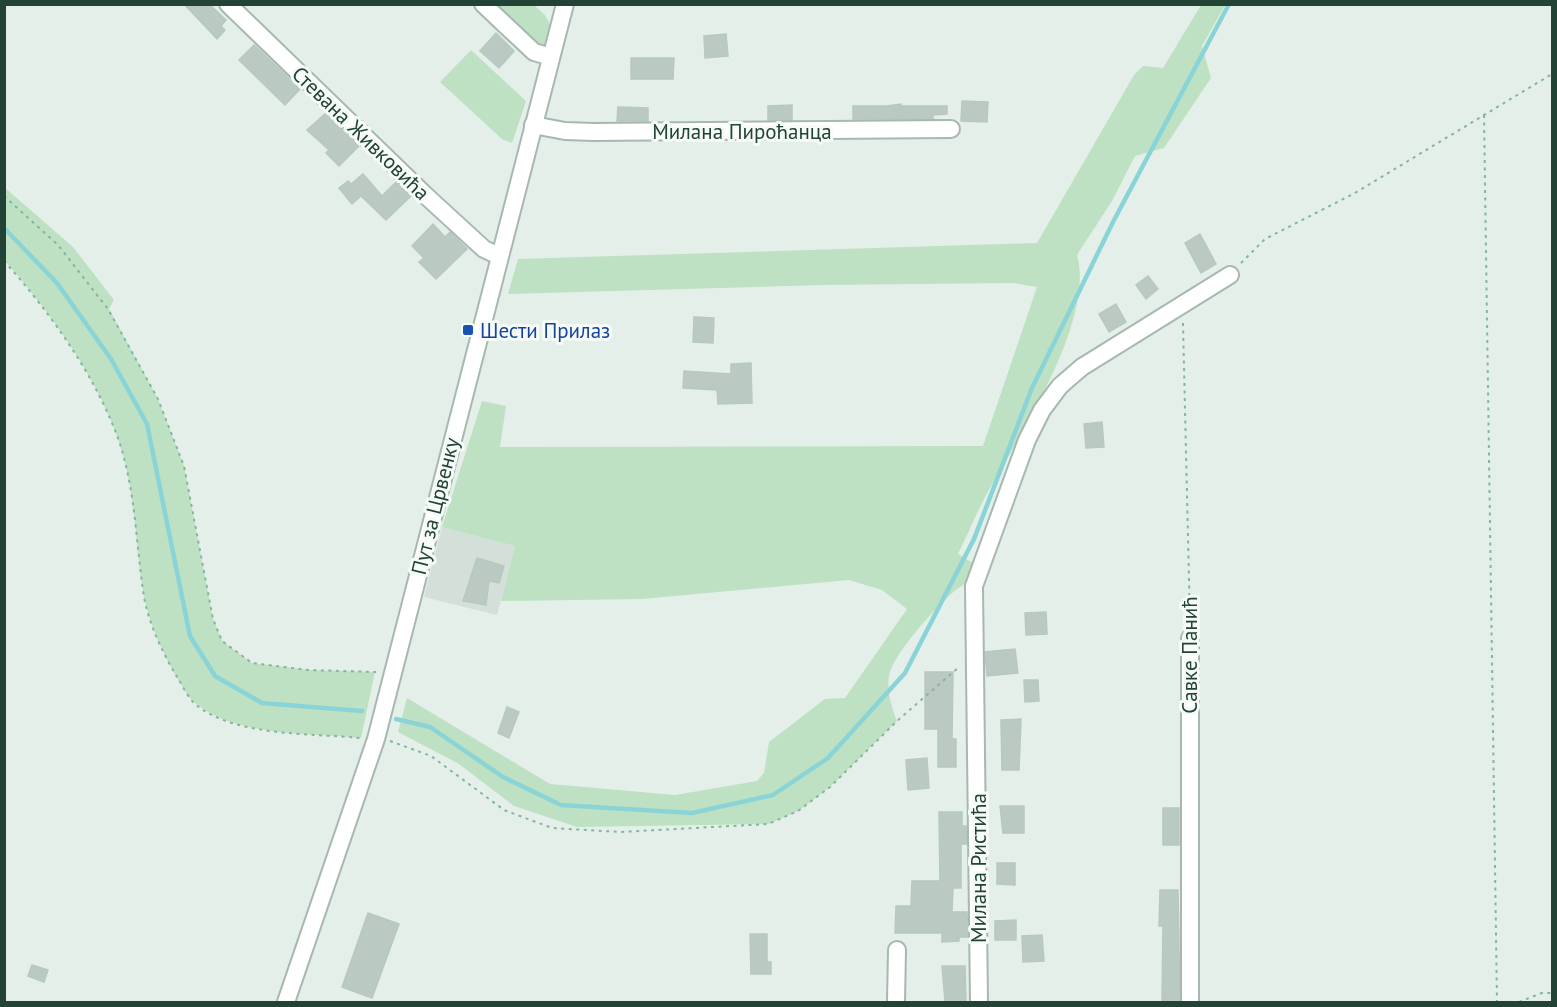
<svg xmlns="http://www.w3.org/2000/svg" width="1557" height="1007" font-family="'PT Sans',sans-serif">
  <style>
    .built { fill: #d3dfd8 }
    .green { fill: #bde1c2 }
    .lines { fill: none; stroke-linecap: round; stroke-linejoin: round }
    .stream { stroke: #8ad4d7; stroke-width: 4.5 }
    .building { fill: #bacac2; stroke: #b7c9bf; stroke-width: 1.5 }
    .minor-casing { stroke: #a7b8b0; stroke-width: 20 }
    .path { stroke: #83b59f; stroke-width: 2; stroke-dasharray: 3 4.5; stroke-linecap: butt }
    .minor { stroke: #fff; stroke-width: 16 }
    .transit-dot { fill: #1a4fb4; stroke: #f6fbf8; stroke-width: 2 }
    .labels { text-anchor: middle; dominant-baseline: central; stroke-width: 6; stroke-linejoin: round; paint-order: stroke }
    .street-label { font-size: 21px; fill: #224336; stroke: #f6fbf8 }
    .transit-label { font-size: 21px; fill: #164399; stroke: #f6fbf8; text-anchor: start }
  </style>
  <rect width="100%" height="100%" fill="#e5efe9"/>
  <path class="built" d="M 442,527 L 515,546 L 497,615 L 424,597 Z"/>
  <g class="green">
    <path d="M 491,5 L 534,5 L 545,15 L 551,26 L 543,51 Z"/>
    <path d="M 1201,5 L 1225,5 L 1202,46 L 1211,78 L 1164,148 L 1135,156 L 1112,201 L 1077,255 C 1095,319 1022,432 990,488 C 978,509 969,532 958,554 L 976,565 C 969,586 964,582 950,595 C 931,613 903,644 892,667 C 884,683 891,706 897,721 L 830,787 L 798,811 L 768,824 L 577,827 L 514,806 L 459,764 L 398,732 L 407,698 L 550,784 L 675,795 L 757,781 L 764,773 L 769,742 L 825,699 L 845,698 L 907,609 L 882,590 L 849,580 L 642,599 L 501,601 L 515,546 L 442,527 L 482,401 L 506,406 L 500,447 L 983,446 L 1037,287 L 1013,283 L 821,285 L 508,294 L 518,259 L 1037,243 L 1134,75 L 1143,66 L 1163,68 Z"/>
    <path d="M 471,50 L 526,101 L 512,143 L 502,139 L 440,82 Z"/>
    <path d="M 4,187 L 73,247 L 114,300 L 109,309 L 158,399 L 184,466 L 213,619 L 222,641 L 252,663 L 309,670 L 375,672 L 361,738 C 310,733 236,737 195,703 C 188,698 184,688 179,681 C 164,656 150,626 144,597 C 135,546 136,495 120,445 C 99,379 50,312 5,261 Z"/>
  </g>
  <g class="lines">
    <g class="stream">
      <path d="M 4,228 L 57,283 L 111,359 L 147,424 L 190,636 L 215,676 L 262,703 L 362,711"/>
      <path d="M 396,719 L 430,727 L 503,777 L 561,805 L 692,813 L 773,795 L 828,758 L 905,673 L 974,539 L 1032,388 L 1113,222 L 1229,4"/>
    </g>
  </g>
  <g class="building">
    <path d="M 184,4 L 209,4 L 226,20 L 221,26 L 225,30 L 217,39 Z"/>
    <path d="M 496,33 L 514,51 L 499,68 L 480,51 Z"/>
    <path d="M 726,34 L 728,56 L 705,58 L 704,36 Z"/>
    <path d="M 254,45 L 300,89 L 285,105 L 239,60 Z"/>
    <path d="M 631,58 L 674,58 L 673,79 L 631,79 Z"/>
    <path d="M 962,101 L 988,102 L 987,122 L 961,121 Z"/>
    <path d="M 901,104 L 901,106 L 947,106 L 947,114 L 933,115 L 933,119 L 853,119 L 853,106 L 887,106 Z"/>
    <path d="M 792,105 L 792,120 L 768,120 L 768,106 Z"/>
    <path d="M 618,107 L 648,108 L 648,121 L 617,121 Z"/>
    <path d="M 326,113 L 359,146 L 339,166 L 326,153 L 329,150 L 307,130 Z"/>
    <path d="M 363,174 L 382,196 L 396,182 L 411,196 L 386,220 L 361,196 L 352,204 L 339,188 L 348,181 L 351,184 Z"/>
    <path d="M 433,224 L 445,237 L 450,232 L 467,249 L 436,279 L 419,262 L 424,258 L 412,246 Z"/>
    <path d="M 1200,234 L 1216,264 L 1201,273 L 1185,243 Z"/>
    <path d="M 1148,276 L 1158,289 L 1146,299 L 1136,285 Z"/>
    <path d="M 1116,304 L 1126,322 L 1109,332 L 1099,314 Z"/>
    <path d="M 694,317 L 714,318 L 713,343 L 693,342 Z"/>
    <path d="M 751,363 L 752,403 L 718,404 L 717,390 L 683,388 L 684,371 L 731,374 L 731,364 Z"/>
    <path d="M 1102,422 L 1104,447 L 1086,448 L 1084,424 Z"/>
    <path d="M 477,558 L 504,566 L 499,583 L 489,581 L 486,605 L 463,601 Z"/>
    <path d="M 1046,612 L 1047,634 L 1026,635 L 1025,613 Z"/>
    <path d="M 1015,649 L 1018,673 L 987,676 L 985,652 Z"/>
    <path d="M 925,672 L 953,672 L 952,739 L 956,739 L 956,767 L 938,767 L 938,729 L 925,729 Z"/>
    <path d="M 1024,680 L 1038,680 L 1039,701 L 1025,702 Z"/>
    <path d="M 507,707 L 519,712 L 509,738 L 498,733 Z"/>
    <path d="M 1021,719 L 1019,770 L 1002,770 L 1001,720 Z"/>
    <path d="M 927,758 L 929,788 L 908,790 L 906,760 Z"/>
    <path d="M 1000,806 L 1024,806 L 1024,833 L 1003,833 Z"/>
    <rect x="1163" y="808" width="16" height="37"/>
    <path d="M 939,812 L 962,812 L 962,826 L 966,826 L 967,844 L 961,844 L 961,888 L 953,888 L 952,912 L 967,912 L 968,937 L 959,937 L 959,941 L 942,942 L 942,933 L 895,933 L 896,906 L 911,906 L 912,881 L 940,881 Z"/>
    <path d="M 997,863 L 1015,863 L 1015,885 L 997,884 Z"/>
    <path d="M 1160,890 L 1178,890 L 1180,1002 L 1162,1002 L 1163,926 L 1159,926 Z"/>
    <path d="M 368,913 L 399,924 L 372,998 L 342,987 Z"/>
    <path d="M 1016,920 L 1016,940 L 995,940 L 995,921 Z"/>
    <path d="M 750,934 L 767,934 L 767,962 L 771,962 L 771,974 L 751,974 Z"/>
    <path d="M 1042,935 L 1044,961 L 1023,962 L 1022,936 Z"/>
    <path d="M 32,965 L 48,970 L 44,982 L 28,976 Z"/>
    <path d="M 942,966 L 965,966 L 966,1002 L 945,1002 Z"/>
  </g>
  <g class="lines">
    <defs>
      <g id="minor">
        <path d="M 228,4 L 424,194 L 484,249 L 499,256"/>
        <path d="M 483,4 L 534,52 L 551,57"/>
        <path d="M 533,125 L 565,131 L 594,132 L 951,129"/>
        <path d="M 286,1002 L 376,739 L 565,4"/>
        <path d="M 896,1002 L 897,950"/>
        <path d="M 979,1002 L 974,586 L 1027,440 L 1042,410 L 1060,386 L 1082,367 L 1230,275"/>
        <path d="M 1190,1002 L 1190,638"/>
      </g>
    </defs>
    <use href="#minor" class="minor-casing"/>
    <g class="path">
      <path d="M 1484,115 L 1497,1002"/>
      <path d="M 4,196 L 58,245 L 108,309 L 158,399 L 184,466 L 213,619 L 222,641 L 252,663 L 308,670 L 376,672"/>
      <path d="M 4,261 C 50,312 98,379 120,444 C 136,494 136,546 144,597 C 149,625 164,656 179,680 C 183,687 188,697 194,703 C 232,737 311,733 360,738"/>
      <path d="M 1241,263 L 1265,239 L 1355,193 L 1552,74"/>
      <path d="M 1183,323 L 1190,623"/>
      <path d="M 390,741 L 431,756 L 504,810 L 552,828 L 621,832 L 768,824 L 798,811 L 830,787 L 897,721 L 959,667"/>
      <path d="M 1519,1002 L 1542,993 L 1552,993"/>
    </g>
    <use href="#minor" class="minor"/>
  </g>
  <rect class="transit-dot" x="462" y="324" width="12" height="12" rx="3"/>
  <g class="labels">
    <g class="street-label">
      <text x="742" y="131">Милана Пироћанца</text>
      <text transform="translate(361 133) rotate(44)">Стевана Живковића</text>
      <text transform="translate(435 506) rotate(-76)">Пут за Црвенку</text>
      <text transform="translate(1189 655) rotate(-90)">Савке Панић</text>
      <text transform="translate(978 868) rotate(-90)">Милана Ристића</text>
    </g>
    <g class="transit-label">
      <text x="480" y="330">Шести Прилаз</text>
    </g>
  </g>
  <rect width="1557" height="1007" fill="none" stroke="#224336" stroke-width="12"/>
</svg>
